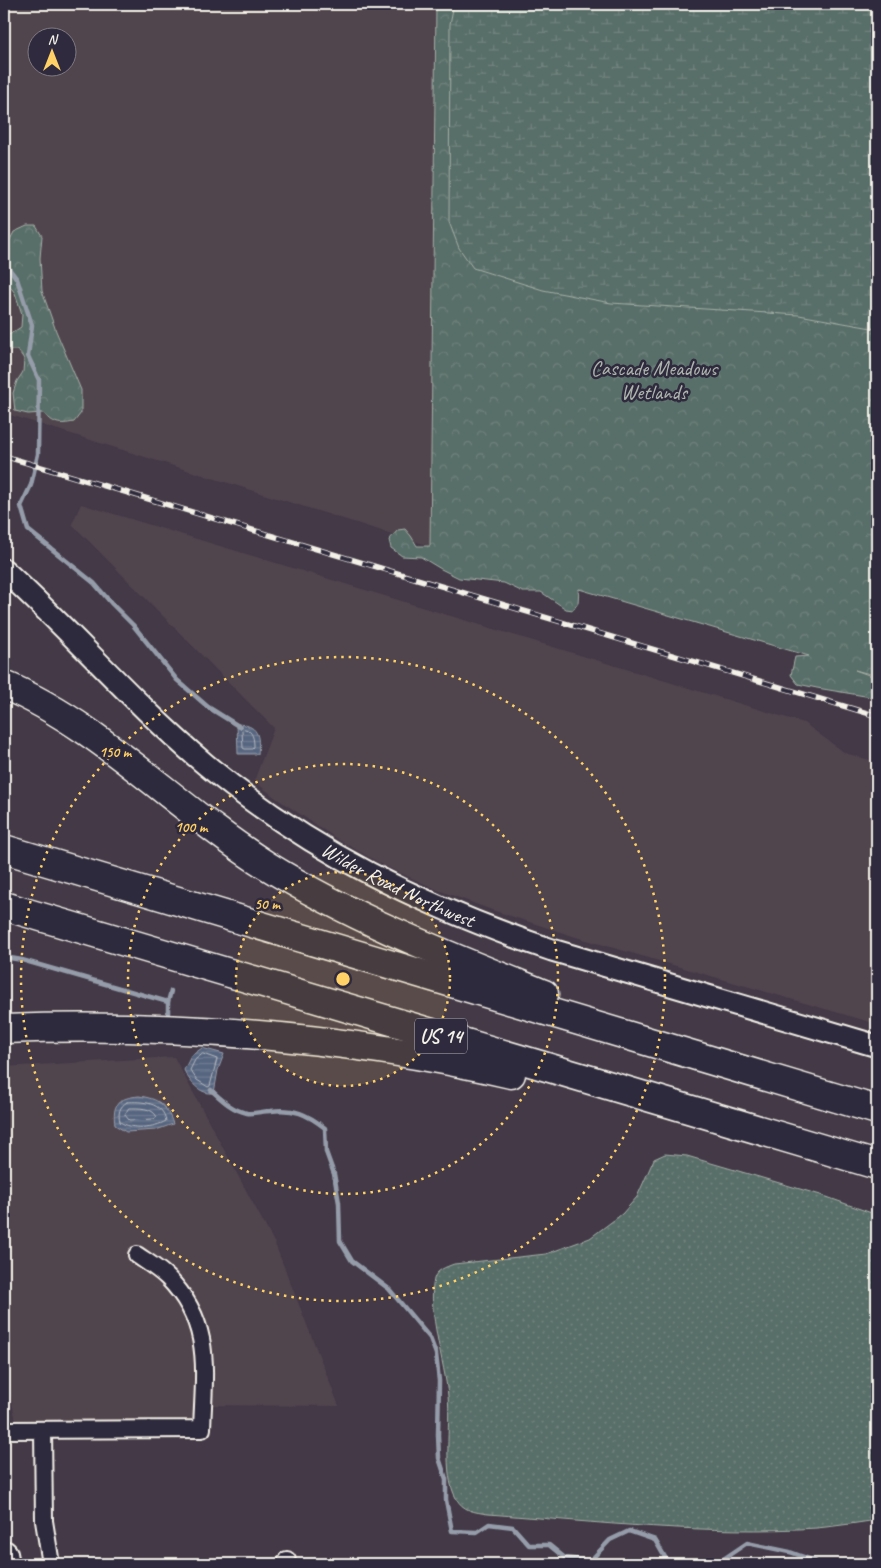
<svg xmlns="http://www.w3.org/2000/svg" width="881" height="1568" font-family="Caveat,sans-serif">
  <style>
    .built { fill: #51444e; fill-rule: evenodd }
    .grass { fill: url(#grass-dots); stroke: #a6b0a8 }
    .forest { fill: url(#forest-crowns); stroke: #a6b0a8 }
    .wetland { fill: url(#wetland-marsh); stroke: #a6b0a8 }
    .water { fill: url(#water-rules); stroke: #969daa }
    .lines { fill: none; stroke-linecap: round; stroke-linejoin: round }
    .shore { stroke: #b5b9be; stroke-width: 1 }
    .stream { stroke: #969daa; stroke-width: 4.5 }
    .minor-casing { stroke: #f4f1e8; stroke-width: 20 }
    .tertiary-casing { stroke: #f4f1e8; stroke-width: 25 }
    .primary-casing { stroke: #f4f1e8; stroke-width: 30 }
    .trunk-casing { stroke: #f4f1e8; stroke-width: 31 }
    .minor { stroke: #2f2a3d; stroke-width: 16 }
    .tertiary { stroke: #2f2a3d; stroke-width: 21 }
    .primary { stroke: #2f2a3d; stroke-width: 26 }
    .trunk { stroke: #2f2a3d; stroke-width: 28 }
    .rail-casing { stroke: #f4f1e8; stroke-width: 5.5 }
    .rail { stroke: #2f2a3d; stroke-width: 4; stroke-dasharray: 11; stroke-linecap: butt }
    .ring { fill: none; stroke: #ffd166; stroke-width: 2.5; stroke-dasharray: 2.5 5 }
    .labels { text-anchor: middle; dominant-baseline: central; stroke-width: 5; stroke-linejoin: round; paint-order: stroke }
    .shield { fill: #2f2a3d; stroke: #b9b5b5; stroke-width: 1 }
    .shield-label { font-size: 20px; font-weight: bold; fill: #f4f1e8 }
    .park-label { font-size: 21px; fill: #aeb6ae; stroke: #2f2a3d }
    .street-label { font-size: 21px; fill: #f4f1e8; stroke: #2f2a3d }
    .centre { fill: #ffd166; stroke: #2f2a3d; stroke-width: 2.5 }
    .ring-label { font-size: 15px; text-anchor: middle; font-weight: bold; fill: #ffd166; stroke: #2f2a3d; stroke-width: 5; stroke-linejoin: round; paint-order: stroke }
  </style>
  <defs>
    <pattern id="grass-dots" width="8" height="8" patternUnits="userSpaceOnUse" patternTransform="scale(1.25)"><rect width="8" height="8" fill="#596e68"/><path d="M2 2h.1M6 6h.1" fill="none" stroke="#71837e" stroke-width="1.8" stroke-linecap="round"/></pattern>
    <pattern id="forest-crowns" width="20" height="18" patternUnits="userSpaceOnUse" patternTransform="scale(1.25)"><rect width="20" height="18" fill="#596e68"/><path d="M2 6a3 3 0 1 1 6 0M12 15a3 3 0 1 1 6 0" fill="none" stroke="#71837e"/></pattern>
    <pattern id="wetland-marsh" width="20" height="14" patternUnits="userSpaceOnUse" patternTransform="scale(1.25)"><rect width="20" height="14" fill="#596e68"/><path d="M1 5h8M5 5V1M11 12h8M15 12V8" fill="none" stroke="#71837e"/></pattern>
    <pattern id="water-rules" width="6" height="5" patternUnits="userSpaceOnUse" patternTransform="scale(1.25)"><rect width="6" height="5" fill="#576580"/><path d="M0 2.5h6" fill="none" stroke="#707c92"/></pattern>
  </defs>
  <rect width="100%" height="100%" fill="#433947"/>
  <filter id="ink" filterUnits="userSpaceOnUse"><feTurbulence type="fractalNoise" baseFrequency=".02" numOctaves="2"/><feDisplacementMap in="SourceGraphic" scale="10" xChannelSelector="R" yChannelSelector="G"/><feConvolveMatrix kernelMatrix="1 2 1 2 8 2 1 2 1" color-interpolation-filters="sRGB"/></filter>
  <g filter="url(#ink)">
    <g class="built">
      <path d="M 4,4 L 436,4 L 430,546 L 4,413 ZM 38,38 L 68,38 L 68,68 L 38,68 Z"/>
      <path d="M 81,504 L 804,723 L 845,753 L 877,762 L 877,1024 L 576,937 L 492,910 L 438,890 L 385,866 L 337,839 L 276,798 L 254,781 L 274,728 L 72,524 Z"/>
      <path d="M 174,1057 L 275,1244 L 339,1406 L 203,1405 L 202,1429 L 18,1430 L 4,1366 L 4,1067 Z"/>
    </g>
    <path class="grass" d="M 665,1154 L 687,1156 L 824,1196 L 877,1215 L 877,1520 C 857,1523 837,1526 817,1528 C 708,1535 597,1522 488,1514 C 474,1512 463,1511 456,1498 C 442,1473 451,1425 448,1396 C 445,1363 427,1311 434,1279 C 436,1270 446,1267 454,1264 L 546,1254 L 590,1238 L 622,1214 L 637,1197 L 654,1159 Z"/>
    <g class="forest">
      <path d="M 436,4 L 877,4 L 877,676 L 855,670 L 877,678 L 877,698 L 817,688 L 798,684 L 791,675 L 795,657 L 809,656 L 579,589 L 578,603 L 573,610 L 566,609 L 541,592 L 523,592 L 504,583 L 459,578 L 441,569 L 421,557 L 402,556 L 391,548 L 389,540 L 398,530 L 405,529 L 411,536 L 417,546 L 430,546 Z"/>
      <path d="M 27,226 L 36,226 L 42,236 L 40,258 L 42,291 L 56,331 L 81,390 L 81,413 L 74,422 C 58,425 55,424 43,413 L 28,414 L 15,411 L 13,393 L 17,381 L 23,372 L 24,359 L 18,350 L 4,350 L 4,338 L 21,327 L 22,314 L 15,293 L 4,279 L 4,251 L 14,232 Z"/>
    </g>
    <path class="wetland" d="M 454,4 L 877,4 L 877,329 L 799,315 L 611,303 L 543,290 L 473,268 L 459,248 L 449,222 L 450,24 Z"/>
    <g class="water">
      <path d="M 237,724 C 258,725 260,735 258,754 L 238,754 Z"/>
      <path d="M 202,1048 L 224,1054 L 218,1070 L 214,1093 C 200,1095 189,1081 184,1070 L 191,1056 Z"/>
      <path d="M 139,1096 C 159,1099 166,1104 173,1124 L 156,1130 L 126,1132 L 115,1125 C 112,1104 118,1098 139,1096 Z"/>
    </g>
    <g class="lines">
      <g class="shore">
        <path d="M 245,729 C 253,731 254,739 254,747 L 252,749 L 245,749 L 243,748 L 242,731 Z"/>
        <path d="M 203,1054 L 217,1059 L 210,1086 L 208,1087 L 197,1080 L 190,1070 L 195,1060 Z"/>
        <path d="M 127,1102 C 142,1101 163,1102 166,1121 C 154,1128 132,1130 120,1122 C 118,1113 119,1107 127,1102 Z"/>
        <path d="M 129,1108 C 139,1108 152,1107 157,1117 L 154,1119 L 129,1120 L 125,1115 Z"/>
      </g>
      <g class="stream">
        <path d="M 4,262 L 17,279 L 32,325 L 28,356 L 39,380 L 38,454 L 31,485 L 21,506 L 28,530 L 94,583 L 112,604 L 133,625 L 177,680 L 208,707 L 240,727"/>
        <path d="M 4,957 L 22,960 L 168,1002"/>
        <path d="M 168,1013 L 168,1002 L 171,991"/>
        <path d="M 211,1090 C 222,1100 232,1110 247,1113 C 254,1114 263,1111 271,1111 C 294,1108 307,1114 325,1128 L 326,1152 L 334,1174 L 339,1203 L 340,1241 L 352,1261 L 389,1289 L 430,1338 L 436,1354 L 439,1381 L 438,1435 L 439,1458 L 446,1479 L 446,1500 L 452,1531 L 477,1532 L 489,1524 L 513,1527 L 529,1545 L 549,1545 L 565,1558 L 590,1561 L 610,1540 L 629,1531 L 655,1540 L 666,1559 L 674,1564"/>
        <path d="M 716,1564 L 747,1543 L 790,1552 L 815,1561 L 816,1564"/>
      </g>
      <defs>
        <g id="minor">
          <path d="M 4,1430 L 202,1429 C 204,1370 213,1324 168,1278 C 159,1269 147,1262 137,1255"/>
          <path d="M 43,1430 L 44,1521 L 51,1564"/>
          <path d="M 287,1560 L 287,1564"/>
        </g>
        <g id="tertiary">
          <path id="s1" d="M 4,570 C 73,633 134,704 205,764 C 309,851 425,907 552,950 L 877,1046"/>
        </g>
        <path id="primary" d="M 4,1554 L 6,1564"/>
        <g id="trunk">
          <path d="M 4,685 C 100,725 177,809 266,865 C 353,919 449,956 544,994"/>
          <path d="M 4,849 L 877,1110"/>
          <path d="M 4,906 L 877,1165"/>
          <path d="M 4,1029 C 174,1023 345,1036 511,1074"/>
        </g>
      </defs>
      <use href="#minor" class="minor-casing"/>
      <use href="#tertiary" class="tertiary-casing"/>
      <use href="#primary" class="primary-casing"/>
      <use href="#trunk" class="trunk-casing"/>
      <use href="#minor" class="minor"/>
      <use href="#tertiary" class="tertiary"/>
      <use href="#primary" class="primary"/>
      <use href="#trunk" class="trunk"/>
      <defs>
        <path id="rail" d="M 4,456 L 877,716"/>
      </defs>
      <use href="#rail" class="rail-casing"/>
      <use href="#rail" class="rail"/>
    </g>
  </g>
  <circle cx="343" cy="979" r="107" fill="#ffd166" fill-opacity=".12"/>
  <g class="ring">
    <circle cx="343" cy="979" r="107"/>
    <circle cx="343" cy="979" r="215"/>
    <circle cx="343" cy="979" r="322"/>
  </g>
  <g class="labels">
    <rect class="shield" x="415" y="1018.5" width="52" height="35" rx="4"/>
    <g class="shield-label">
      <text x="441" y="1036">US 14</text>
    </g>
    <g class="park-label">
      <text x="654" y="368">Cascade Meadows<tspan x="654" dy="24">Wetlands</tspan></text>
    </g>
    <g class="street-label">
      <text stroke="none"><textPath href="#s1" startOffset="508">Wilder Road Northwest</textPath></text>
    </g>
  </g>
  <circle cx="343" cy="979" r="8" class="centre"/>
  <g class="ring-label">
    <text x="115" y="757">150 m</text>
    <text x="191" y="832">100 m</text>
    <text x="267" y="909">50 m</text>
  </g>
  <rect width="881" height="1568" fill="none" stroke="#2f2a3d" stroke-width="20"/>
  <rect x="10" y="10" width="861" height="1548" fill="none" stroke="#f4f1e8" stroke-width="2" filter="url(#ink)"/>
  <g transform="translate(52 52)"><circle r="24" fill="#2f2a3d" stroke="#7e7a81"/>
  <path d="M0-4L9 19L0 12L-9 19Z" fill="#ffd166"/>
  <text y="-8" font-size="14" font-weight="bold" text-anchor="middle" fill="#f4f1e8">N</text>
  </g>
</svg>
